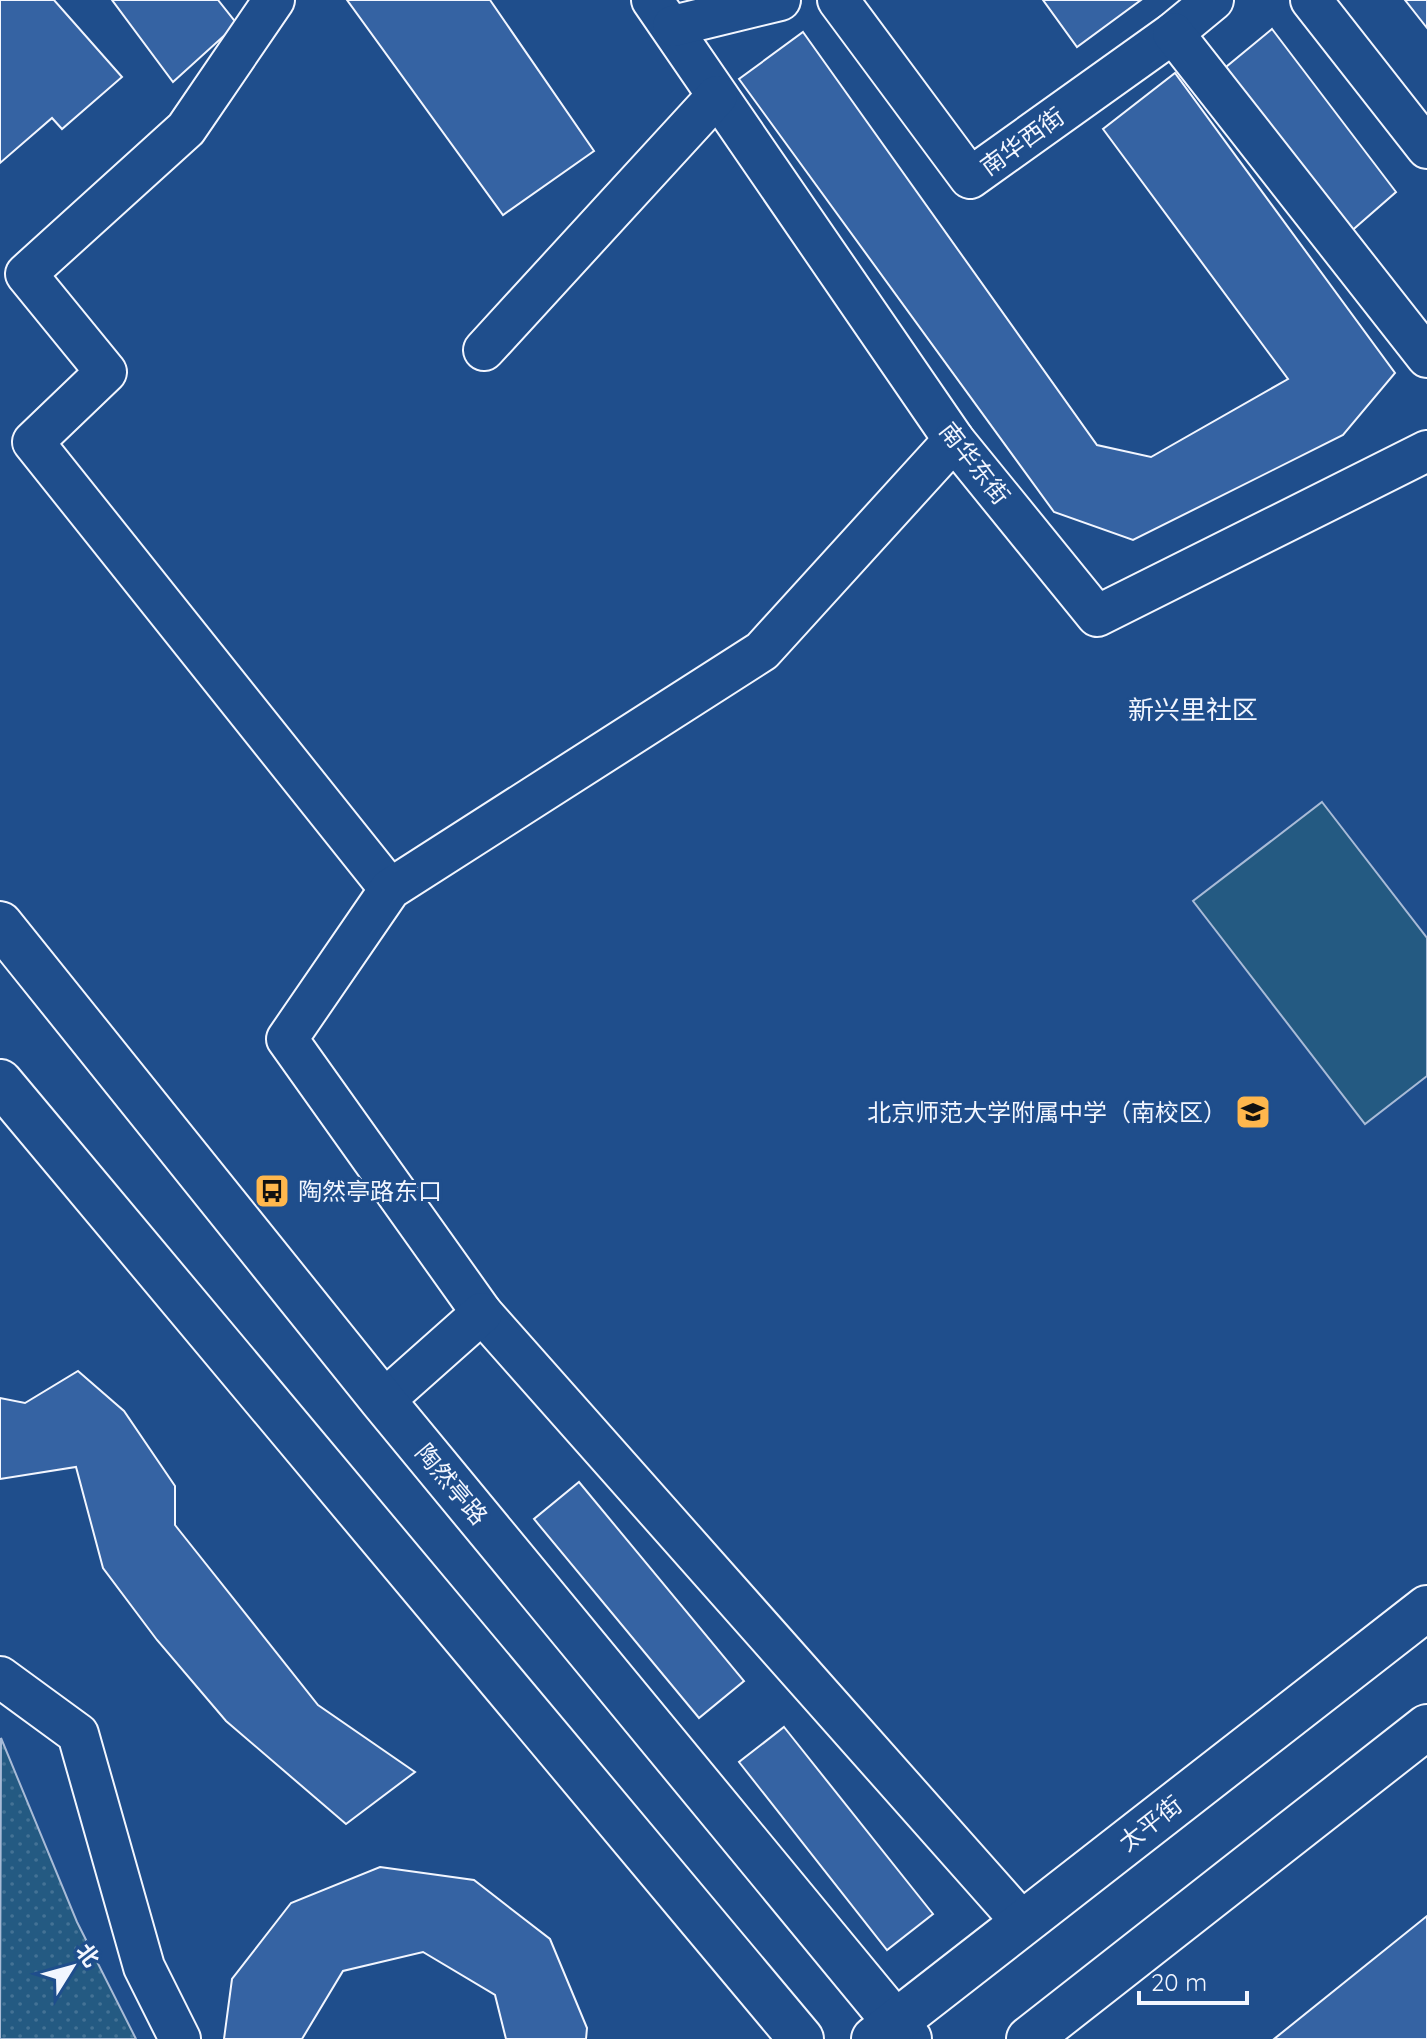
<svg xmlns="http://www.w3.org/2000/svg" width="1427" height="2039" font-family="Quicksand,'Noto Sans SC',sans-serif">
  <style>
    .green { fill: url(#green-dots); stroke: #a8bbd7; stroke-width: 2 }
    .pitch { fill: #245a82; stroke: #a8bbd7; stroke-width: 2 }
    .building { fill: #3563a3; stroke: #f2f6ff; stroke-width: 2 }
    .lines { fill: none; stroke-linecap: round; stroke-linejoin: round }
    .minor-casing { stroke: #f2f6ff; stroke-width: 44 }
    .major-casing { stroke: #f2f6ff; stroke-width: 48 }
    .minor { stroke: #1f4e8c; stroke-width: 40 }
    .major { stroke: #1f4e8c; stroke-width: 44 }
    .labels { text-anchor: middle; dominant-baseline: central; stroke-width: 6; stroke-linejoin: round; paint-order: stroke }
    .street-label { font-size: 24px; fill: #f2f6ff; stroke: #1f4e8c }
    .poi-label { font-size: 24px; fill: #f2f6ff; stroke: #1f4e8c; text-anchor: end }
    .neighbourhood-label { font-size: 26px; fill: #f2f6ff; stroke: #1f4e8c }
  </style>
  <defs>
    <pattern id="green-dots" width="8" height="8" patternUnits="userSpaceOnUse" patternTransform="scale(2)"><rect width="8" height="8" fill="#245a82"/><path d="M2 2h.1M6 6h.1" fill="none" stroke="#447295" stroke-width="1.8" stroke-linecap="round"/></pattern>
  </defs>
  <rect width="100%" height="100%" fill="#1f4e8c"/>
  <path class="green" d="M 1,1738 L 77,1922 L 136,2039 L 0,2039 Z"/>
  <path class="pitch" d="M 1322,802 L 1427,938 L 1427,1076 L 1365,1124 L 1193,901 Z"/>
  <g class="building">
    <path d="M 0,0 L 54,0 L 122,77 L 62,129 L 52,118 L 0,163 Z"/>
    <path d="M 112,0 L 218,0 L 237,24 L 173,82 Z"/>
    <path d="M 347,0 L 490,0 L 594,151 L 503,215 Z"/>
    <path d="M 1043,0 L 1141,0 L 1077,47 Z"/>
    <path d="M 1405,0 L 1427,0 L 1427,28 Z"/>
    <path d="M 1272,29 L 1396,192 L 1348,234 L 1226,67 Z"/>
    <path d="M 803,32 L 1097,445 L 1151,457 L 1288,379 L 1103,129 L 1175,73 L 1395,373 L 1343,435 L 1133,540 L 1054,512 L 739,79 Z"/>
    <path d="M 78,1371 L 124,1411 L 175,1486 L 175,1525 L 318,1705 L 415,1772 L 346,1824 L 226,1721 L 157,1640 L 103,1568 L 76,1467 L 0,1479 L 0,1398 L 25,1403 Z"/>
    <path d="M 579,1482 L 744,1681 L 699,1718 L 534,1519 Z"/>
    <path d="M 784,1727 L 933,1914 L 887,1950 L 739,1762 Z"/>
    <path d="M 380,1867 L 474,1880 L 550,1939 L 587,2028 L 586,2039 L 506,2039 L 495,1995 L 423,1952 L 343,1971 L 302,2039 L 224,2039 L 232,1979 L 291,1903 Z"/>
    <path d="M 1427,1916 L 1427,2039 L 1274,2039 Z"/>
  </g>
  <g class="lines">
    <defs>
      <g id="minor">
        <path d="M 274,0 L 186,129 L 26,274 L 106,372 L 33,442 L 390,889"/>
        <path d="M 652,0 L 954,440 L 1097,616 L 1427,451"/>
        <path d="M 838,0 L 970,178 L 1173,33 L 1213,0"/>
        <path d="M 1311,0 L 1427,148"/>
        <path d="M 673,26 L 780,0"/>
        <path d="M 1173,33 L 1427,357"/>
        <path d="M 484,350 L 717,96"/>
        <path d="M 954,440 L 762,651 L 390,889 L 287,1039 L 482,1313 L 1022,1922"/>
        <path d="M 383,1401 L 482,1313"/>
        <path d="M 0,1677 L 78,1734 L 144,1967 L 180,2039"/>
      </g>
      <g id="major">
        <path d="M 0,924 L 383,1401 L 909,2039"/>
        <path d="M 0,1082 L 801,2039"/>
        <path d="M 874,2039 L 1427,1608"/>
        <path d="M 1029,2039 L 1427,1727"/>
      </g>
    </defs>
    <use href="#minor" class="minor-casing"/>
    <use href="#major" class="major-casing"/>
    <use href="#minor" class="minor"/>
    <use href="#major" class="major"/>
  </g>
  <defs>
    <symbol id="school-square" viewBox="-11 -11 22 22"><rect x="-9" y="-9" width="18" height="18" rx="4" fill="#ffb74d" stroke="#1f4e8c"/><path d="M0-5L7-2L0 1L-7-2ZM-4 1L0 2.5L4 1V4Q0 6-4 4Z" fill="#111"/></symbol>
    <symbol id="bus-square" viewBox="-11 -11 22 22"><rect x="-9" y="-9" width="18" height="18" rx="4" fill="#ffb74d" stroke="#1f4e8c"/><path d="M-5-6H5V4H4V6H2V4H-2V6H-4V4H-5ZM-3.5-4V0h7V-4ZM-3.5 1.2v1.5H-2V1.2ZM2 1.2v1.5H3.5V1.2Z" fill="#111"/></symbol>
  </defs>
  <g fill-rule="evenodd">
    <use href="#school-square" x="1233" y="1092" width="40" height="40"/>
    <use href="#bus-square" x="252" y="1171" width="40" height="40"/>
  </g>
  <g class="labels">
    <g class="street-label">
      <text transform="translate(1022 141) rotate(-36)">南华西街</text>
      <text transform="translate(975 463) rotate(52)">南华东街</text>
      <text transform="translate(452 1484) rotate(50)">陶然亭路</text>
      <text transform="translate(1150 1823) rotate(-38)">太平街</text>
    </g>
    <g class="poi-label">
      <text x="1227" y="1112">北京师范大学附属中学（南校区）</text>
      <text x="298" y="1191" text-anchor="start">陶然亭路东口</text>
    </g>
    <g class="neighbourhood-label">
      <text x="1193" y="709">新兴里社区</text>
    </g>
  </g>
  <g transform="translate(72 1967) rotate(53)" stroke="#1f4e8c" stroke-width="6" paint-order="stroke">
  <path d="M0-6L14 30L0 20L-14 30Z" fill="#f2f6ff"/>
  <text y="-12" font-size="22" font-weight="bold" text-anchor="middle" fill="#f2f6ff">北</text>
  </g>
  <path d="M1139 1991v12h108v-12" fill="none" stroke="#f2f6ff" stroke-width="4"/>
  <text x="1151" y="1991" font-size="24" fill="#f2f6ff" stroke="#1f4e8c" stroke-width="6" paint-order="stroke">20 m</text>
</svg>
